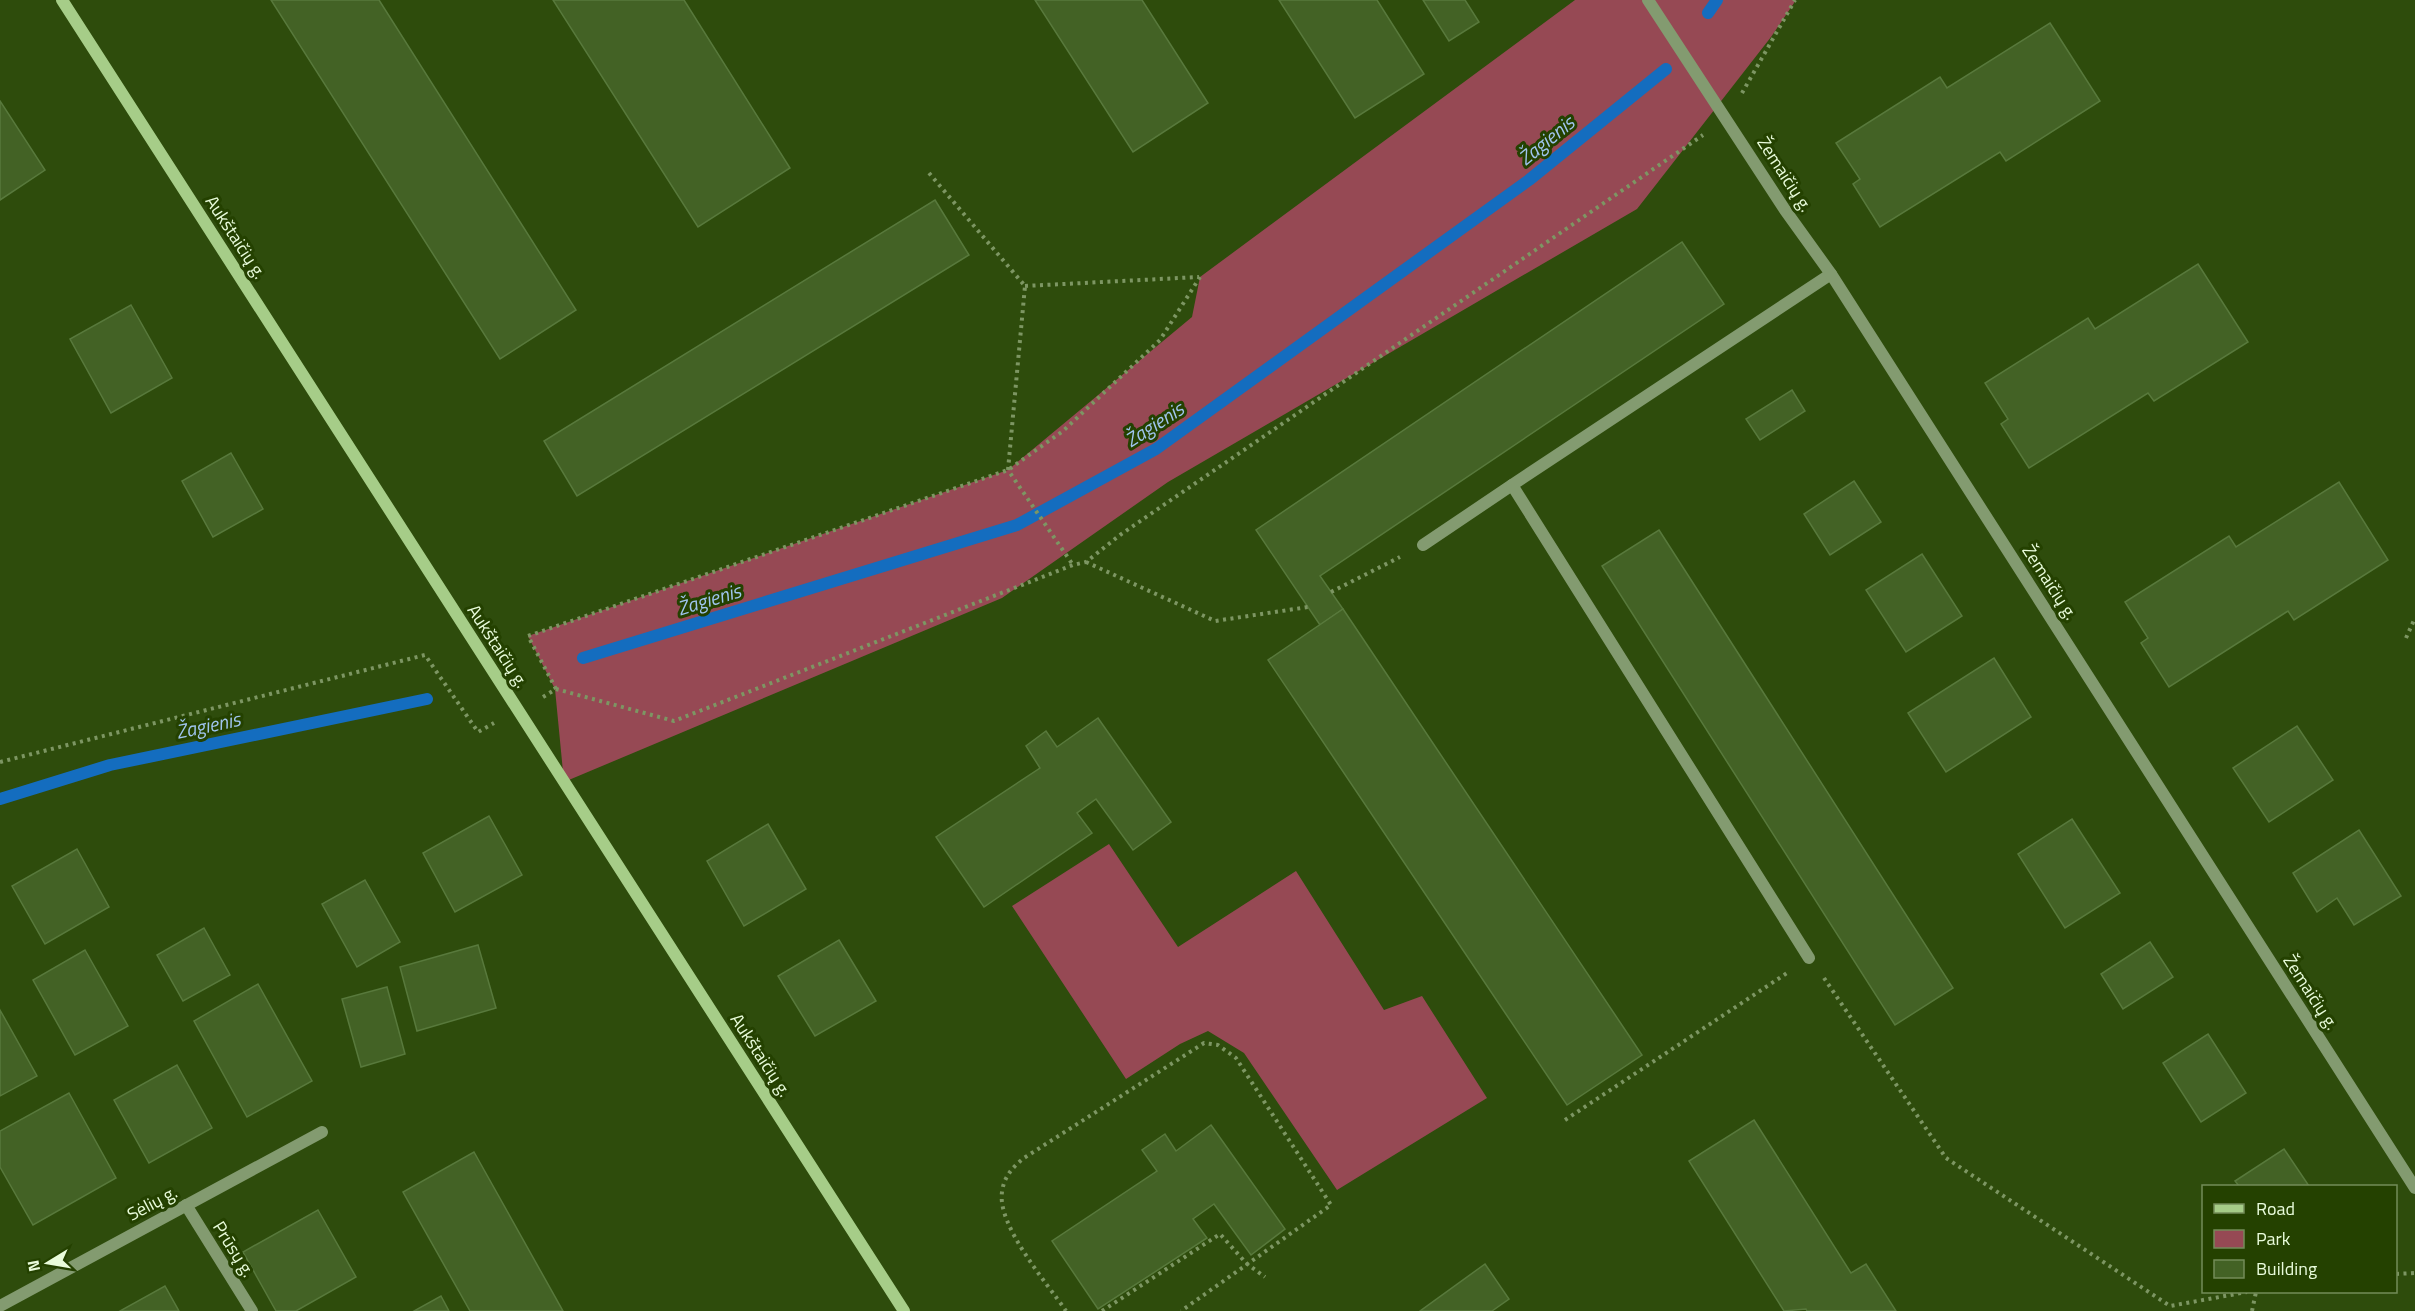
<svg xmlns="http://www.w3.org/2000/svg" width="2415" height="1311" font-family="'Titillium Web',sans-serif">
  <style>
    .green { fill: #964954 }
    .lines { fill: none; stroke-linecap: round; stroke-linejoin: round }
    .stream { stroke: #146dbf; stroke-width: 12 }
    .building { fill: #436225; stroke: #58793c; stroke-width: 1.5 }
    .path { stroke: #7d9663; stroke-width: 4; stroke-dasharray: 3 4.5; stroke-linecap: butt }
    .lane { stroke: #839b70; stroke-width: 12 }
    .street { stroke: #839b70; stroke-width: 12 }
    .secondary { stroke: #a6cd88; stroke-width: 12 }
    .labels { text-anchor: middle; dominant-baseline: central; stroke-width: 6; stroke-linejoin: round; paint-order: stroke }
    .street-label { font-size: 18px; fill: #e9fcdb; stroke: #244100 }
    .water-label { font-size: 20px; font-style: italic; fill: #a0c5ef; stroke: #244100 }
  </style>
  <rect width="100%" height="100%" fill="#2e4c0c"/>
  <g class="green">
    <path d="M 1575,0 L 1796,0 L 1771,37 L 1637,209 L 1168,482 L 1002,598 L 564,782 L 555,689 L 528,636 L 1008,470 L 1192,317 L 1200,277 Z"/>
    <path d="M 1109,844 L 1178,947 L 1296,871 L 1384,1010 L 1422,996 L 1487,1098 L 1337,1190 L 1244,1053 L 1208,1031 L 1180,1044 L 1126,1079 L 1012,906 Z"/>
  </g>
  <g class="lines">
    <g class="stream">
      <path d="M 1708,13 L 1717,0"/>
      <path d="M 583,658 L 1017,525 L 1156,449 L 1529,180 L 1666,69"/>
      <path d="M 0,799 L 110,765 L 427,699"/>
    </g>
  </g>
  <g class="building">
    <path d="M 271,0 L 379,0 L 576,310 L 500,359 Z"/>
    <path d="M 553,0 L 684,0 L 790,168 L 698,227 Z"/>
    <path d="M 1035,0 L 1142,0 L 1208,103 L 1133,152 Z"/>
    <path d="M 1279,0 L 1377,0 L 1424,74 L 1355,118 Z"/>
    <path d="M 1423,0 L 1465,0 L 1479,22 L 1449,41 Z"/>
    <path d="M 2050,23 L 2100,101 L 2006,161 L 2000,152 L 1880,227 L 1853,184 L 1860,179 L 1836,143 L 1940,77 L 1947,88 Z"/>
    <path d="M 0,101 L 45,170 L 0,200 Z"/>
    <path d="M 935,200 L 969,255 L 577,496 L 544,441 Z"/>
    <path d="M 1682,242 L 1724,304 L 1320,576 L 1343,609 L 1320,625 L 1256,530 Z"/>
    <path d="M 2198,264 L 2248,342 L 2154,401 L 2148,393 L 2029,468 L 2001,424 L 2008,419 L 1985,383 L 2088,318 L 2095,329 Z"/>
    <path d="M 131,305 L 172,378 L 111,413 L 70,339 Z"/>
    <path d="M 1792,390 L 1805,411 L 1760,440 L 1746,419 Z"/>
    <path d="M 231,453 L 263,509 L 213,537 L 182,481 Z"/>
    <path d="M 1854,481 L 1881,522 L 1830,555 L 1804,514 Z"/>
    <path d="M 2339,482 L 2388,560 L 2294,620 L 2288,611 L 2169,687 L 2141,643 L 2148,638 L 2125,602 L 2229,536 L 2236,547 Z"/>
    <path d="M 1659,530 L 1953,988 L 1895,1025 L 1602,566 Z"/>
    <path d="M 1922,554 L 1962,616 L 1906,652 L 1866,590 Z"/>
    <path d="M 1343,609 L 1642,1055 L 1567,1105 L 1268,660 Z"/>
    <path d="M 1994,658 L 2031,717 L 1946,772 L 1908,713 Z"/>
    <path d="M 1098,718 L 1171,822 L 1133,850 L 1096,799 L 1077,813 L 1092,833 L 984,907 L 936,837 L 1040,768 L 1026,746 L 1046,731 L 1057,747 Z"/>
    <path d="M 2297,726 L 2333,780 L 2269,822 L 2233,768 Z"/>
    <path d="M 489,816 L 522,875 L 455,912 L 423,853 Z"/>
    <path d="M 2072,819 L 2120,893 L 2065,928 L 2018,854 Z"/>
    <path d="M 768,824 L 806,889 L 744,926 L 707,861 Z"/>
    <path d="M 2359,830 L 2401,896 L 2354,925 L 2337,898 L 2317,912 L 2293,873 Z"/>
    <path d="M 77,849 L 109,907 L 45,944 L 12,886 Z"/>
    <path d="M 365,880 L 400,942 L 357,967 L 322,904 Z"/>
    <path d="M 204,928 L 230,975 L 183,1001 L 157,955 Z"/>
    <path d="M 839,940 L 876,1001 L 815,1036 L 778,976 Z"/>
    <path d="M 2150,942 L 2173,977 L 2123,1009 L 2101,974 Z"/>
    <path d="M 478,945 L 496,1008 L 417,1031 L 400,967 Z"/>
    <path d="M 85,950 L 128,1026 L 75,1055 L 33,980 Z"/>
    <path d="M 258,984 L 312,1081 L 247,1117 L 194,1021 Z"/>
    <path d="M 387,987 L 405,1054 L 361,1067 L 342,999 Z"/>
    <path d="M 0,1010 L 37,1076 L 0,1096 Z"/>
    <path d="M 2208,1034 L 2246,1093 L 2201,1122 L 2163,1063 Z"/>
    <path d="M 177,1065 L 212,1128 L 149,1163 L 114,1100 Z"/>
    <path d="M 69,1093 L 116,1178 L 33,1225 L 0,1167 L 0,1131 Z"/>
    <path d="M 1754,1120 L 1851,1273 L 1866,1264 L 1896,1311 L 1807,1311 L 1806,1309 L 1784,1311 L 1689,1161 Z"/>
    <path d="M 1211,1125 L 1285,1229 L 1251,1255 L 1214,1204 L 1193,1219 L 1207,1238 L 1098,1309 L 1052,1241 L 1157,1171 L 1142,1150 L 1165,1134 L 1176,1151 Z"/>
    <path d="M 2284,1149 L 2309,1186 L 2239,1186 L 2235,1181 Z"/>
    <path d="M 474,1152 L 563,1311 L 470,1311 L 403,1192 Z"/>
    <path d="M 318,1210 L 356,1277 L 296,1311 L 276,1311 L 243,1252 Z"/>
    <path d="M 1485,1264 L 1509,1299 L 1492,1311 L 1420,1311 Z"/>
    <path d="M 165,1286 L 179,1311 L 120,1311 Z"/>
    <path d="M 441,1296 L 449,1311 L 414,1311 Z"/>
  </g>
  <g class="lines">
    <g class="path">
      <path d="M 1742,93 L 1795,0"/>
      <path d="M 929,173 L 1025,286 L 1008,470 L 1073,565"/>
      <path d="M 1025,286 L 1199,277"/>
      <path d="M 1086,562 L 1215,621 L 1308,607"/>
      <path d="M 1331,592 L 1400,557"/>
      <path d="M 2406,638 L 2415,618"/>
      <path d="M 556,689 L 528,636 L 1008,470 L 1063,431 L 1160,340 L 1200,277"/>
      <path d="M 543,697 L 556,689 L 674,721 L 1073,565 L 1086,562 L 1120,535 L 1703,135"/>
      <path d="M 0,762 L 425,655 L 478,732 L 494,723"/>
      <path d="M 1824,978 L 1946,1158 L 2170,1306 L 2247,1292"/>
      <path d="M 1565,1120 L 1787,973"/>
      <path d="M 2396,1274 L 2415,1273"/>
      <path d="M 1066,1311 C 1047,1283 997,1226 1002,1192 C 1004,1176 1013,1167 1024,1158 L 1204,1043 L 1218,1045 L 1236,1058 L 1331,1205 L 1181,1311"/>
      <path d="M 1102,1311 L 1220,1234 L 1246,1263 L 1265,1277"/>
      <path d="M 2252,1311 L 2256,1292"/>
    </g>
    <g class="lane">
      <path d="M 1423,545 L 1512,485"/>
      <path d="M 1809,958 L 1512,485 L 1831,274"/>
    </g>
    <g class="street">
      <path d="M 1648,0 L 1785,210 L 1831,274 L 2415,1188"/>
      <path d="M 186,1205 L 252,1311"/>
      <path d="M 0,1306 L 322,1132"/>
    </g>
    <path class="secondary" d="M 62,0 L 904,1311"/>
  </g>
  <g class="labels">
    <g class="street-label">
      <text transform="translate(1785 174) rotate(57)">Žemaičių g.</text>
      <text transform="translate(236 237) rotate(57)">Aukštaičių g.</text>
      <text transform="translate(2050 582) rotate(57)">Žemaičių g.</text>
      <text transform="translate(498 646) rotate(57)">Aukštaičių g.</text>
      <text transform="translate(2311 992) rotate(57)">Žemaičių g.</text>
      <text transform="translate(761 1055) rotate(57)">Aukštaičių g.</text>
      <text transform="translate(152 1203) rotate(-28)">Sėlių g.</text>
      <text transform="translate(234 1249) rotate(58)">Prūsų g.</text>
    </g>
    <g class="water-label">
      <text transform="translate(1546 140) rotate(-39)">Žagienis</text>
      <text transform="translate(1154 424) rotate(-33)">Žagienis</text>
      <text transform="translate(709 599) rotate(-17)">Žagienis</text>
      <text transform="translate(208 725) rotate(-12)">Žagienis</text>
    </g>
  </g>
  <rect x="2202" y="1185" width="195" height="108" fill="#244100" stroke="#738c58" stroke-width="1.5"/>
  <rect x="2214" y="1204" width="30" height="9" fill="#a6cd88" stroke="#738c58" stroke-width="1.5"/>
  <text x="2256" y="1215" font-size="18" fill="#e9fcdb">Road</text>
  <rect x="2214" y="1230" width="30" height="18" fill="#964954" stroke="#738c58" stroke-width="1.5"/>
  <text x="2256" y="1245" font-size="18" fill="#e9fcdb">Park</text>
  <rect x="2214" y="1260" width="30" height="18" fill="#436225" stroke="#738c58" stroke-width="1.5"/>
  <text x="2256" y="1275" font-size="18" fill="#e9fcdb">Building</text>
  <g transform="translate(48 1263) rotate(259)" stroke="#244100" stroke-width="4.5" paint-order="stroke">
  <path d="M0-4.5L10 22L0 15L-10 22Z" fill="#e9fcdb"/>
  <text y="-9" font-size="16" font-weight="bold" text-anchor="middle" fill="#e9fcdb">N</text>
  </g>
</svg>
